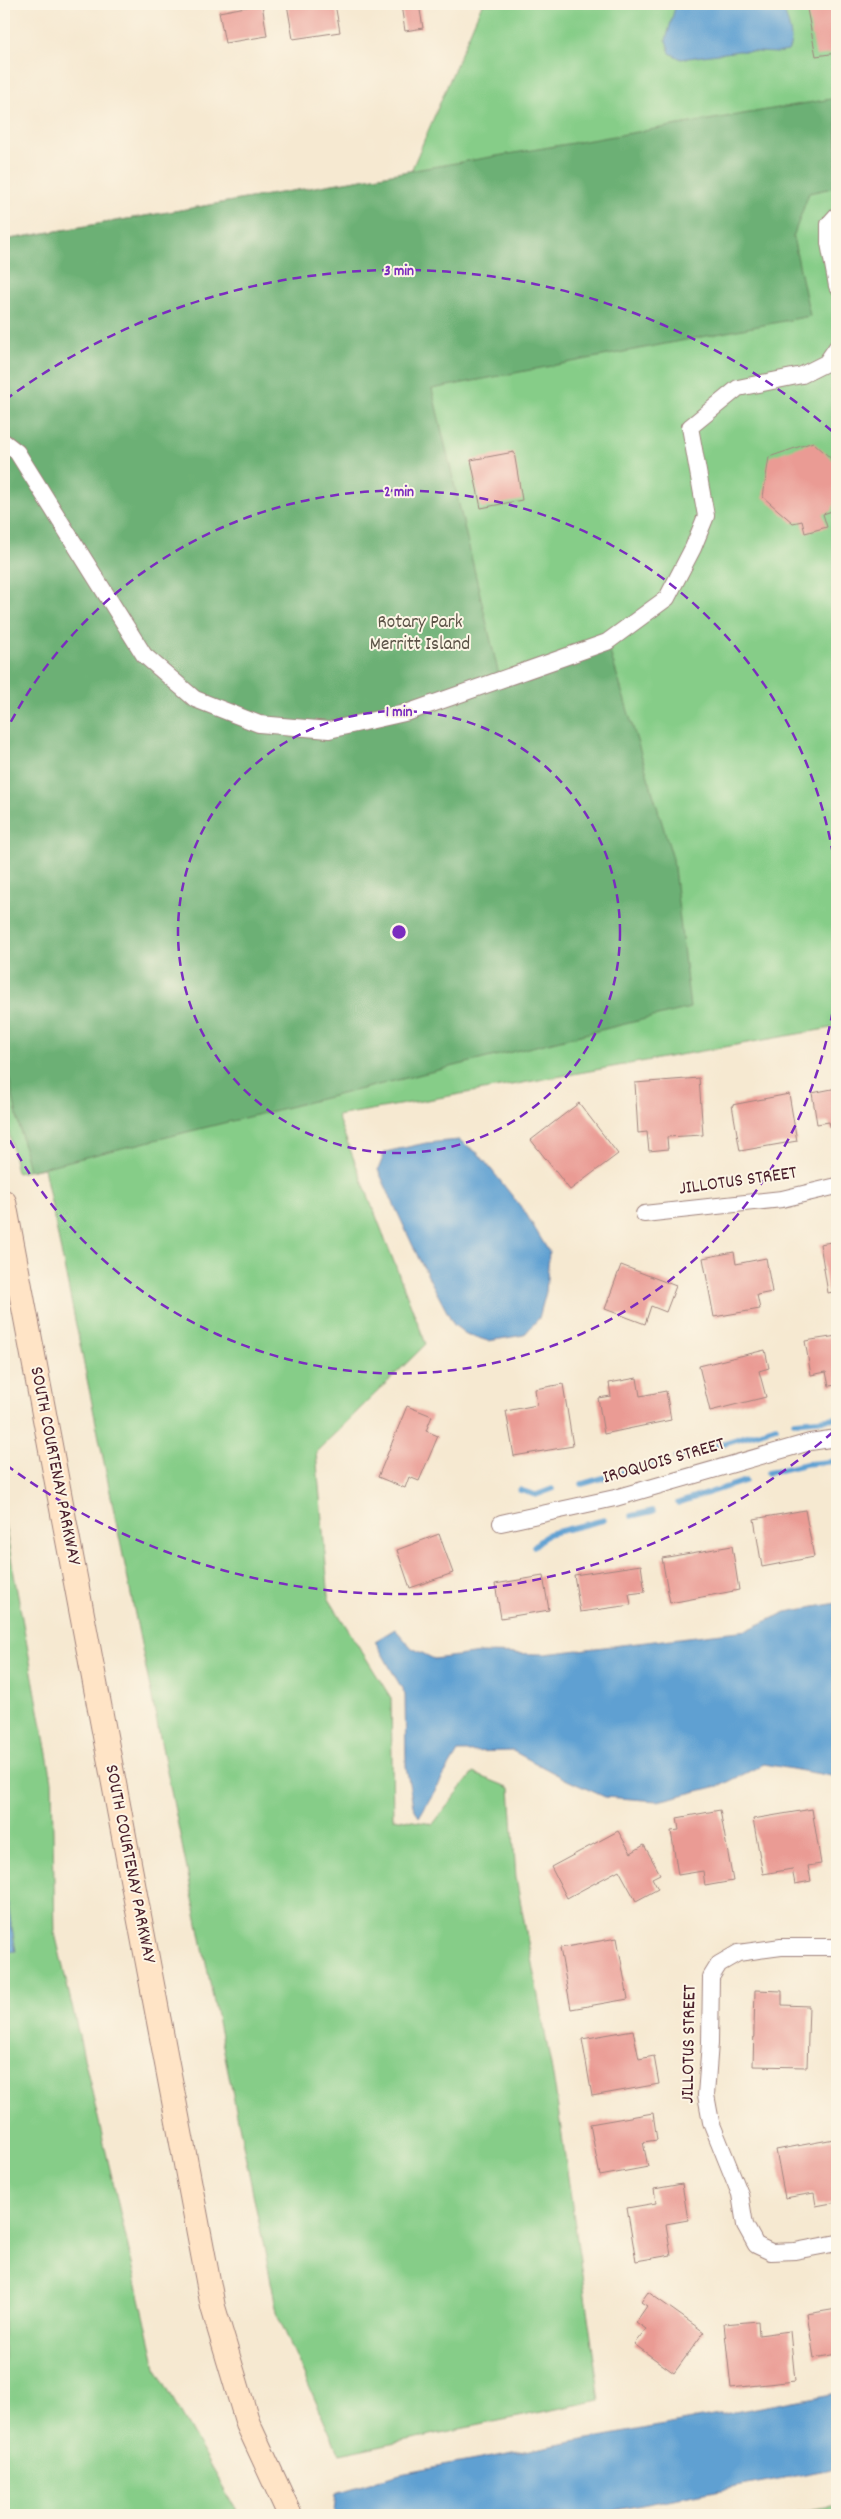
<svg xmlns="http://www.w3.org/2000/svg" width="841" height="2519" font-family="Dekko,sans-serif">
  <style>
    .green { fill: #86cd88; stroke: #68765a }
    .forest { fill: #6cb074; stroke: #5b6850 }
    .water { fill: #5ea0d2; stroke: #54607e }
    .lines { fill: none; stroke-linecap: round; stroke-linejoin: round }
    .stream { stroke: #5ea0d2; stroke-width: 5.5 }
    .building { fill: #ea9b94 }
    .minor-casing { stroke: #a0847e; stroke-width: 18 }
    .secondary-casing { stroke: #a0847e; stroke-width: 26 }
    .minor { stroke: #fff; stroke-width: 16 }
    .secondary { stroke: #ffe4c6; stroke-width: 24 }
    .ring { fill: none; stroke: #7b2cbf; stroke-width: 2.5; stroke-dasharray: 9 6 }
    .labels { text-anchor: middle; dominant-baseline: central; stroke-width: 4; stroke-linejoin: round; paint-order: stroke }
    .park-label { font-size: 19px; fill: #5c5347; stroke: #fcf5e5 }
    .street-label { font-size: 19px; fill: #4a1f2b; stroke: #fcf5e5 }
    .centre { fill: #7b2cbf; stroke: #fcf5e5; stroke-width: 2.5 }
    .ring-label { font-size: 15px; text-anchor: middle; font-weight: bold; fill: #7b2cbf; stroke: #fcf5e5; stroke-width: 4; stroke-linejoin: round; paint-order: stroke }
  </style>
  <rect width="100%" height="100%" fill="#fcf5e5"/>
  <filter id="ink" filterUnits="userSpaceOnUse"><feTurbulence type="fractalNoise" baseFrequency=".02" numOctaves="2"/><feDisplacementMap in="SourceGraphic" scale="10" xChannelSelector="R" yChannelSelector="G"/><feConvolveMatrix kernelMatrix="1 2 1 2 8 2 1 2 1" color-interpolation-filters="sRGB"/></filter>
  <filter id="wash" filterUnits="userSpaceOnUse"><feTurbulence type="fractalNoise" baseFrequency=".0096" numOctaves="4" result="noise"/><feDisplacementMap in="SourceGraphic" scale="20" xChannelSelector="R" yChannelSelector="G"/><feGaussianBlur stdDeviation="1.12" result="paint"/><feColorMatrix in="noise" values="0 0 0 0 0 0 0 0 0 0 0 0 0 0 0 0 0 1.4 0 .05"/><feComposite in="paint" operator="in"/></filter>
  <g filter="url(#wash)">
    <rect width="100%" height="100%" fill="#f6e9d1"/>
    <g class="green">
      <path d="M 482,4 L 837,4 L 837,1027 L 337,1116 L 426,1344 L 316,1452 L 329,1599 L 391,1698 L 393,1818 L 433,1824 L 473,1773 L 510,1788 L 516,1878 L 555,2087 L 600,2400 L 339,2454 L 278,2316 L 44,1168 L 17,1173 L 4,1108 L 4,240 L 411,171 Z"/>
      <path d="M 4,1520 L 52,1781 L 55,1933 L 157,2371 L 239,2515 L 4,2515 Z"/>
      <path d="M 837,2506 L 837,2515 L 786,2515 Z"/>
    </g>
    <path class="forest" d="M 837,98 L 837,187 L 809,193 L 793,237 L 810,316 L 432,389 L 500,680 L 607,642 L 673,859 L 690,1008 L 29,1171 L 4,1055 L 4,240 Z"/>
    <g class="water">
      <path d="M 676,4 L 783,4 C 785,20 796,35 788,51 L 777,53 L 739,51 L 681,59 L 670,53 L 666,40 Z"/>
      <path d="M 459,1140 L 479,1154 L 525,1212 L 549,1252 L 546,1292 L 539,1318 L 524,1335 L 488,1341 L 466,1334 L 454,1325 L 419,1259 L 378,1170 L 385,1152 L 426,1143 Z"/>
      <path d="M 837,1603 L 837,1777 L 764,1764 L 722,1785 L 658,1801 L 605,1797 L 567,1780 L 513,1751 L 458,1752 L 419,1817 L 413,1806 L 406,1766 L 405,1694 L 375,1641 L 395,1629 L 412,1648 L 434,1659 L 480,1653 L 545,1654 L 747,1630 L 786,1612 Z"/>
      <path d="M 4,1883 L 16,1951 L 4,1952 Z"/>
      <path d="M 837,2393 L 837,2468 L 589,2515 L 336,2515 L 334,2512 L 336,2493 L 400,2474 Z"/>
    </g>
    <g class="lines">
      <g class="stream">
        <path d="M 794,1422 L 837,1418"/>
        <path d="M 676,1458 L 776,1427"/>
        <path d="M 768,1473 L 806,1464 L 837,1461"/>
        <path d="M 582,1484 L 658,1462"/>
        <path d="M 520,1490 L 536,1495 L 552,1489"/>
        <path d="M 678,1503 L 745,1481"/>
        <path d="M 631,1516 L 653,1511"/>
        <path d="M 534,1546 L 548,1534 L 604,1520"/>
      </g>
    </g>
    <g id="blocks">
      <g class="building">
        <path d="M 262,4 L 267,36 L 225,43 L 219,12 Z"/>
        <path d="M 287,4 L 335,4 L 340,32 L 293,39 Z"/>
        <path d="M 419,4 L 423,28 L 405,31 L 401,5 Z"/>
        <path d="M 806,4 L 837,4 L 837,53 L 816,56 Z"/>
        <path d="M 813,442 L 837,464 L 837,494 L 832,511 L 823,514 L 827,527 L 805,533 L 802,521 L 793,523 L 763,497 L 769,457 Z"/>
        <path d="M 514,452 L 522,500 L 481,508 L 471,460 Z"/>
        <path d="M 699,1078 L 703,1135 L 667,1137 L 668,1149 L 649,1151 L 647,1132 L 638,1133 L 635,1083 Z"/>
        <path d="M 837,1088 L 837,1129 L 831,1130 L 829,1122 L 817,1124 L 812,1093 Z"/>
        <path d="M 789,1094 L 797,1141 L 740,1151 L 732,1105 Z"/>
        <path d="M 579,1103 L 618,1154 L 570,1190 L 531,1140 Z"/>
        <path d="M 837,1241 L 837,1291 L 828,1293 L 820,1244 Z"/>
        <path d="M 734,1252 L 736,1264 L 766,1258 L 772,1292 L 757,1295 L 760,1309 L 714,1317 L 703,1258 Z"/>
        <path d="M 621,1265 L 676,1286 L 666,1312 L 651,1306 L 645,1324 L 605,1309 Z"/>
        <path d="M 837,1336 L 837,1385 L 829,1386 L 826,1372 L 811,1375 L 805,1341 Z"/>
        <path d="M 765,1350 L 769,1368 L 759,1371 L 766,1397 L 710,1411 L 699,1366 Z"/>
        <path d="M 637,1378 L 640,1396 L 666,1391 L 671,1420 L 604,1434 L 598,1398 L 611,1396 L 609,1383 Z"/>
        <path d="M 563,1384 L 573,1446 L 514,1456 L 506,1411 L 537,1405 L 535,1389 Z"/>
        <path d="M 407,1406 L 432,1416 L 426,1431 L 438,1436 L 419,1481 L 409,1477 L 405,1488 L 378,1477 Z"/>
        <path d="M 805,1510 L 814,1557 L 762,1567 L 754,1519 Z"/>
        <path d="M 439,1534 L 453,1573 L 410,1588 L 397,1550 Z"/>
        <path d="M 732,1546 L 739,1590 L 670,1603 L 662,1558 Z"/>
        <path d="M 641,1565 L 645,1592 L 629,1594 L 631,1605 L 580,1612 L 574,1575 Z"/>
        <path d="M 543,1576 L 549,1610 L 501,1618 L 495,1584 Z"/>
        <path d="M 812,1809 L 821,1864 L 808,1866 L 811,1881 L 795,1884 L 792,1869 L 763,1874 L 753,1819 Z"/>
        <path d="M 720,1810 L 733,1881 L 705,1886 L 703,1871 L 678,1875 L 671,1831 L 679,1830 L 677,1818 Z"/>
        <path d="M 618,1831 L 631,1853 L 644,1845 L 660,1874 L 652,1878 L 658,1889 L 636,1901 L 619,1870 L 567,1898 L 551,1867 Z"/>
        <path d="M 617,1938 L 628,1999 L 571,2009 L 560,1948 Z"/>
        <path d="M 755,1990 L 782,1991 L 782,2005 L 809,2006 L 807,2067 L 753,2066 Z"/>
        <path d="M 633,2030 L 639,2059 L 654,2056 L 659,2084 L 592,2096 L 582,2039 Z"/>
        <path d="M 653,2113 L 657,2140 L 643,2142 L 648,2167 L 600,2176 L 590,2124 Z"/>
        <path d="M 834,2139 L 837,2157 L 837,2202 L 816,2206 L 814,2193 L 785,2198 L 776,2150 Z"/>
        <path d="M 682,2184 L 688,2220 L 666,2224 L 671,2255 L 636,2261 L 627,2208 L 656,2203 L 654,2189 Z"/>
        <path d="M 648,2292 L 704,2332 L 674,2373 L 634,2344 L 646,2329 L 636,2322 L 647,2306 L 641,2302 Z"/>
        <path d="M 837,2309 L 837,2354 L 814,2358 L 807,2314 Z"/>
        <path d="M 758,2321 L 759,2335 L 790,2331 L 795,2381 L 731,2388 L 724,2324 Z"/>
      </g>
    </g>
  </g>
  <g filter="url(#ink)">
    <use href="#blocks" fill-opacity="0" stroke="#a0847e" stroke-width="1"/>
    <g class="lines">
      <defs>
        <g id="minor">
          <path d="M 837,215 L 829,224 L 829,243 L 837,286"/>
          <path d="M 4,442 L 17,452 L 144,655 L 195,699 L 259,724 L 329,730 L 409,712 L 607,642 L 667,598 L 693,548 L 706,516 L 690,427 L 738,388 L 802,375 L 826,363 L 837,347"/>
          <path d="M 644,1214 L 782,1199 L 837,1186"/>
          <path d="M 501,1523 L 615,1498 L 810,1442 L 837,1438"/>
          <path d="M 837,1947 L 781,1947 L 738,1953 L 719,1964 L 711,1977 L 710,2043 L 706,2095 L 711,2122 L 740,2194 L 745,2225 L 756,2245 L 771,2252 L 795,2251 L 837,2243"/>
        </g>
        <path id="secondary" d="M 4,1202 L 213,2307 L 248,2424 L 290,2515"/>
      </defs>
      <use href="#minor" class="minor-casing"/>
      <use href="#secondary" class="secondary-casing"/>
      <use href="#minor" class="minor"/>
      <use href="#secondary" class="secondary"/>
    </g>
  </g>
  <g class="ring">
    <circle cx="399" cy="932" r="221"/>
    <path d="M837 982A441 441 0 0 1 4 1129M4 735A441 441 0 0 1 837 882"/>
    <path d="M833 1432A662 662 0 0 1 5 1464M5 400A662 662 0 0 1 833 432"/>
  </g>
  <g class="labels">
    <g class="park-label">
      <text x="420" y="623">Rotary Park<tspan x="420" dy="22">Merritt Island</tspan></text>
    </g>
    <g class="street-label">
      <text transform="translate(738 1182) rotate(-8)">JILLOTUS STREET</text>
      <text transform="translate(664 1462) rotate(-16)">IROQUOIS STREET</text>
      <text transform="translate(54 1466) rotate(79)">SOUTH COURTENAY PARKWAY</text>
      <text transform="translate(129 1864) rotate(79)">SOUTH COURTENAY PARKWAY</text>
      <text transform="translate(690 2044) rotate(-89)">JILLOTUS STREET</text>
    </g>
  </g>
  <circle cx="399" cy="932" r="8" class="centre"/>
  <g class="ring-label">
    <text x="399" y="275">3 min</text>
    <text x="399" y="496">2 min</text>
    <text x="399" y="716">1 min</text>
  </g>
  <rect width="841" height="2519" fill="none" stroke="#fcf5e5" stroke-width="20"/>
</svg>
